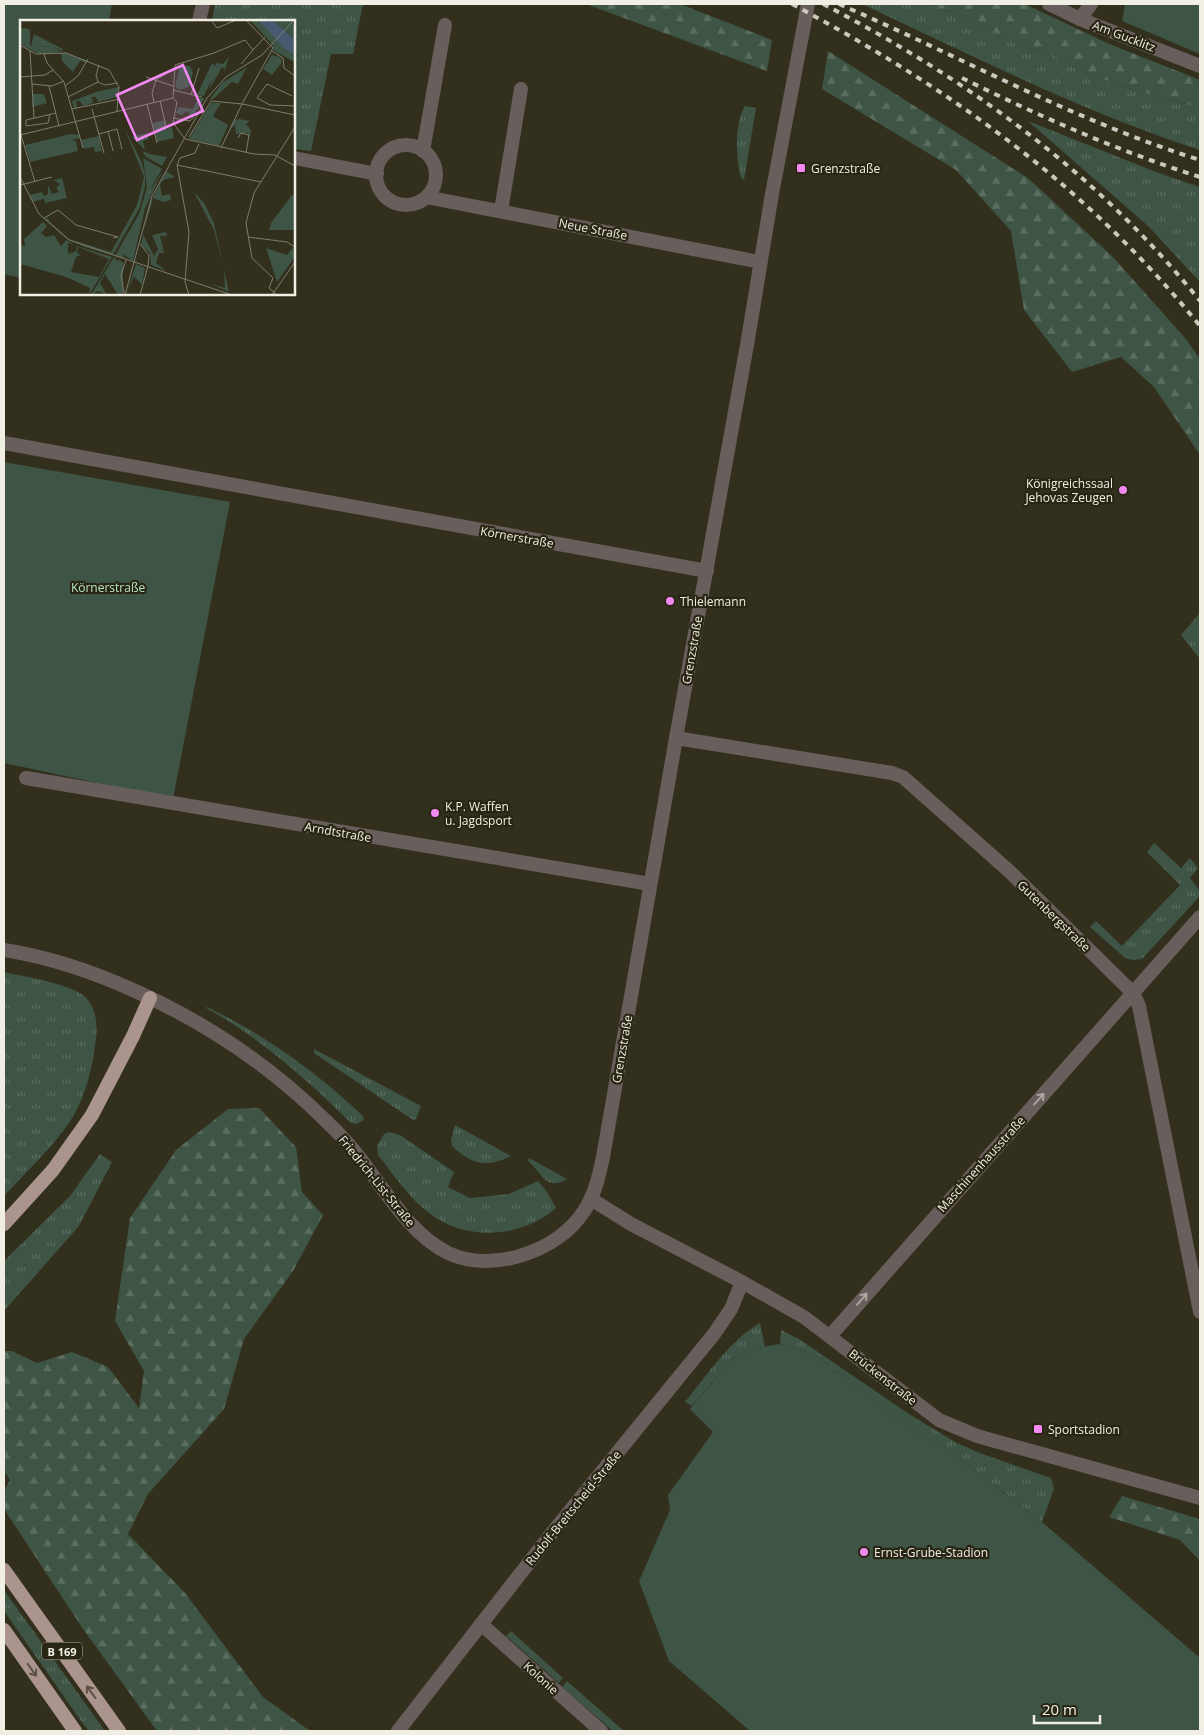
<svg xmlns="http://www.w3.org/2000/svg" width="1204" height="1735" font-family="'Open Sans',sans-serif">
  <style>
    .grass { fill: url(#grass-tufts) }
    .forest { fill: url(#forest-firs) }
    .green { fill: #3e5444 }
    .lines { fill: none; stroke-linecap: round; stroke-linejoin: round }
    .minor { stroke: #685e5b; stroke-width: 14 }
    .tertiary { stroke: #685e5b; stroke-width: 14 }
    .trunk { stroke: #ab948e; stroke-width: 14 }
    .rail { stroke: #cbc9bd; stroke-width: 4; stroke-dasharray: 6 6; stroke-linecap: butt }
    .oneway { stroke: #aca6a0 }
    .oneway2 { stroke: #5d5145 }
    .poi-dot { fill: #f38af2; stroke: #292514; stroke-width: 2 }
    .labels { text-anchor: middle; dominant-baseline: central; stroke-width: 4.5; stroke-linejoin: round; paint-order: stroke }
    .shield { fill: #292514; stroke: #b5b2a6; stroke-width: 1 }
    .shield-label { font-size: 11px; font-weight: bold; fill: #f1efe4 }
    .street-label { font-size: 12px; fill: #f1efe4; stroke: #292514 }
    .poi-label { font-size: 12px; fill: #f1efe4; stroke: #292514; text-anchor: start }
    .park-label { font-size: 12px; fill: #b5e5c1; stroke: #292514 }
    .inset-road { fill: none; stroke: #7e7c6d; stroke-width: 1 }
    .view { fill: #f38af2; fill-opacity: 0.15; stroke: #f38af2; stroke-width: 2.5 }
    .inset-edge { fill: none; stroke: #f1efe4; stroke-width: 2.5 }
  </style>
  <defs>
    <pattern id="grass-tufts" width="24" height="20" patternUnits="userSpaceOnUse" patternTransform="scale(1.25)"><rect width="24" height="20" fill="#3e5444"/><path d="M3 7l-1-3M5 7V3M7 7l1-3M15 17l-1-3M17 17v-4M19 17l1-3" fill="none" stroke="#5a6d5f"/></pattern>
    <pattern id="forest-firs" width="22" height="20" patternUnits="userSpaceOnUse" patternTransform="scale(1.25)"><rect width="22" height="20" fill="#3e5444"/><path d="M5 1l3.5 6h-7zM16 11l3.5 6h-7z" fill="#5a6d5f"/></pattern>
  </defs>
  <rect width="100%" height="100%" fill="#322f1d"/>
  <g class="grass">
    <path d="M 215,4 L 363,4 L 353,54 L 331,54 L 311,151 L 294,149 L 294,21 L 212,21 Z"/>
    <path d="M 862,4 L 926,4 L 966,16 L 1022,47 L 1048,51 L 1073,67 L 1121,86 L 1193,106 L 1200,110 L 1200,150 C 1083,112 973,56 862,4 Z"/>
    <path d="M 745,106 L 756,108 L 744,180 L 741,178 C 736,159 734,123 745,106 Z"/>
    <path d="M 1028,121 L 1156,172 L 1200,187 L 1200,282 L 1148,226 Z"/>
    <path d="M 1200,613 L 1200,659 L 1181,635 Z"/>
    <path d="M 1154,843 L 1181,868 L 1190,858 L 1198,868 L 1190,878 L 1200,891 L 1200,896 L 1142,959 L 1133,960 L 1125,958 L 1090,927 L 1096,921 L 1122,946 L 1180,885 L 1147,852 Z"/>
    <path d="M 4,972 C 22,976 71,984 84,996 C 98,1008 98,1029 95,1046 C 92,1066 88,1086 79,1105 C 66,1135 27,1171 4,1196 Z"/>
    <path d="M 207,1007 C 265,1035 317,1072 363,1116 L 364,1120 L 356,1124 L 351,1123 C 307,1080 261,1038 206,1008 Z"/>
    <path d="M 314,1049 L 421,1106 L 416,1119 L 413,1120 L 314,1053 Z"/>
    <path d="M 455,1125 L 511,1156 C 486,1168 472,1165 452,1146 L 451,1140 Z"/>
    <path d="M 389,1132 L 400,1135 L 454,1172 L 448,1187 L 470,1198 L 509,1194 L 538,1181 L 547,1192 L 556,1208 C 522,1238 466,1242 429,1213 C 409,1198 394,1175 378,1155 L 377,1146 L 384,1134 Z"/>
    <path d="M 100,1154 L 112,1162 L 79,1226 L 4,1311 L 4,1261 L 70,1196 Z"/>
    <path d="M 529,1158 L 567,1179 C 545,1192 542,1172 528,1161 Z"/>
    <path d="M 760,1323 L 765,1347 L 751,1349 L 733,1358 L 692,1406 L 685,1402 C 708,1374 729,1341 760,1323 Z"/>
    <path d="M 781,1330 L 799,1339 L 912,1416 L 957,1443 L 980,1453 L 1051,1478 L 1054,1489 L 1042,1522 L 949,1450 L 905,1424 L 816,1355 L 780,1344 Z"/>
    <path d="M 4,1590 L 105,1731 L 89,1731 L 81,1721 L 4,1611 Z"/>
    <path d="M 511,1631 L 563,1678 L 559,1683 L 506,1636 Z"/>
    <path d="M 567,1681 L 624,1731 L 613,1731 L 562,1687 Z"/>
  </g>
  <g class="forest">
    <path d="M 586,4 L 680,4 L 772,40 L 767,71 Z"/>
    <path d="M 926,4 L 1023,4 L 1027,5 L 1107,43 L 1200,80 L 1200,110 L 1193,106 L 1121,86 L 1073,67 L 1048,51 L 1022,47 L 966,16 Z"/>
    <path d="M 828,51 L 1028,178 L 1112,256 L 1186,339 L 1200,359 L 1200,455 L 1154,387 L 1121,357 L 1072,372 L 1024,310 L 1011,231 L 956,170 L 822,89 Z"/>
    <path d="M 259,1108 L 296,1147 L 302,1192 L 323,1215 L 293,1271 L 244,1339 L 224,1409 L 148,1494 L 128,1534 L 185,1593 L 263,1697 L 310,1731 L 157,1731 L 83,1629 L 4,1509 L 4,1491 L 10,1480 L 4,1471 L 4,1351 L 12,1351 L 37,1363 L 72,1352 L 108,1367 L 139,1408 L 144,1371 L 115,1321 L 130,1218 L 176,1150 L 228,1109 Z"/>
    <path d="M 1122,1496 L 1200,1519 L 1200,1561 L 1180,1540 L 1109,1517 Z"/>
  </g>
  <g class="green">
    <path d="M 4,4 L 112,4 L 109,21 L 21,21 L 21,278 L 4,274 Z"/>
    <path d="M 1125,4 L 1200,4 L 1200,54 L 1122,21 Z"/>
    <path d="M 4,462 L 230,502 L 173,799 L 4,763 Z"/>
    <path d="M 780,1344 L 816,1355 L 905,1424 L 949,1450 L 1042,1522 L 1200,1658 L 1200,1731 L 750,1731 L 669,1661 L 639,1581 L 670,1510 L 668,1495 L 713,1432 L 690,1409 L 733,1358 L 751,1349 Z"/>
  </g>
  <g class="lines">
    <g class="minor">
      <path d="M 1049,4 L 1080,19 L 1200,66"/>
      <path d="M 1080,19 L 1091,4"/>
      <path d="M 199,21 L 203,4"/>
      <circle cx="406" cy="175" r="30"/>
      <path d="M 423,151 L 445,25"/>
      <path d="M 294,158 L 377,174"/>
      <path d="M 426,197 L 760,262"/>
      <path d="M 501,211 L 521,89"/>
      <path d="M 4,443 L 707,571"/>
      <path d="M 676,738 L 892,773 L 903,777 L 1009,871 L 1133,993 L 1139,1006 L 1200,1312"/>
      <path d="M 26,778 L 650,884"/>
      <path d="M 591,1199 L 631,1224 L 742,1282 L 804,1317 L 939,1420 L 977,1436 L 1200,1498"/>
      <path d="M 830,1336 L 1200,917"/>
      <path d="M 481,1624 L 601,1731"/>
      <path d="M 398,1731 L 552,1533 L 714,1334 L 731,1309 L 742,1282"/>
    </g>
    <path class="tertiary" d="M 4,950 C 43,956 81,968 117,983 C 196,1016 263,1059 324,1119 C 333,1128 343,1137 351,1147 C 380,1181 407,1233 448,1253 C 492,1274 559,1251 584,1211 C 595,1194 599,1176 603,1157 L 676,738 L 747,345 L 772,194 L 808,4"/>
    <g class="trunk">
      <path d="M 4,1224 L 53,1170 L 92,1115 L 133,1036 L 150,998"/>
      <path d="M 4,1570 L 119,1731"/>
      <path d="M 4,1630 L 75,1731"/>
    </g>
    <g class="rail">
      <path d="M 792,4 C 949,88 1087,186 1200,326"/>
      <path d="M 823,4 C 966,78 1099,175 1200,301"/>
      <path d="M 839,4 C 959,56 1075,121 1200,160"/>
      <path d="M 962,78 C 1039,116 1118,151 1200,177"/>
    </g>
  </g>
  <defs><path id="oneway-shaft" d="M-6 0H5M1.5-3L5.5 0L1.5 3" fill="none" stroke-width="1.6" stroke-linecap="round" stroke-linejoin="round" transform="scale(1.25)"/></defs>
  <g class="oneway">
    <use href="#oneway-shaft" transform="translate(1039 1099) rotate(-48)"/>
    <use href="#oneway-shaft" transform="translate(862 1299) rotate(-49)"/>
  </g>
  <g class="oneway2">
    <use href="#oneway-shaft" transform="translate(32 1670) rotate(55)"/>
    <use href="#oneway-shaft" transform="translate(91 1692) rotate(-126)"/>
  </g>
  <g class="poi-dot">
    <rect x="796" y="163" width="10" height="10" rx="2.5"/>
    <circle cx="1123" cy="490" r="5"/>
    <circle cx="670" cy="601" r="5"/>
    <circle cx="435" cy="813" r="5"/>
    <rect x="1033" y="1424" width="10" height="10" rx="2.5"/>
    <circle cx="864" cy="1552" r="5"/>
  </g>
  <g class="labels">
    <rect class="shield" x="42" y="1642.5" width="40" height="17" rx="4"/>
    <g class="shield-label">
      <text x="62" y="1651">B 169</text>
    </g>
    <g class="street-label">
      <text transform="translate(1124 36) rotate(21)">Am Gucklitz</text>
      <text transform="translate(593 229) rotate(11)">Neue Straße</text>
      <text transform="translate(517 537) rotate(10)">Körnerstraße</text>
      <text transform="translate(692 650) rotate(-80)">Grenzstraße</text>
      <text transform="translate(338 832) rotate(10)">Arndtstraße</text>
      <text transform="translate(1054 916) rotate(44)">Gutenbergstraße</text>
      <text transform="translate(622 1049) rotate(-80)">Grenzstraße</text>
      <text transform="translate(981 1164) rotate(-48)">Maschinenhausstraße</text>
      <text transform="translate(377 1181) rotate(51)">Friedrich-List-Straße</text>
      <text transform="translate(883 1377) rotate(38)">Brückenstraße</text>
      <text transform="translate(573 1508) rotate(-51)">Rudolf-Breitscheid-Straße</text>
      <text transform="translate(541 1678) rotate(42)">Kolonie</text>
    </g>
    <g class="poi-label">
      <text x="811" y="168">Grenzstraße</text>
      <text x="1113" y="483" text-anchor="end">Königreichssaal<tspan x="1113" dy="14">Jehovas Zeugen</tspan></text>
      <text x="680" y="601">Thielemann</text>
      <text x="445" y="806">K.P. Waffen<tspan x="445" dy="14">u. Jagdsport</tspan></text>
      <text x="1048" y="1429">Sportstadion</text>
      <text x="874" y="1552">Ernst-Grube-Stadion</text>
    </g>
    <g class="park-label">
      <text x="108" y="587">Körnerstraße</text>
    </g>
  </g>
  <g transform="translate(20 20)">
    <rect width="275" height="275" fill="#322f1d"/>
    <path d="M 230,0 L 238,0 L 275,35 L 275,42 L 254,31 L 252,24 ZM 13,74 L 24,74 L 27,83 L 12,87 ZM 191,83 L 201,83 L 193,96 L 208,105 L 199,126 L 169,119 ZM 219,99 L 230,101 L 226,104 L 231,110 L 230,117 L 228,113 L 216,114 L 215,105 L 209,111 L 214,100 ZM 105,109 L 122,143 L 125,155 L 125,166 L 120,187 L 93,235 L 65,227 L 55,222 L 46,218 L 26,200 L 26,199 L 28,197 L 29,201 L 49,219 L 91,232 L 117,185 L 124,157 ZM 143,150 L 125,188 L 113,241 L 101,233 L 105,238 L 95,236 L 120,192 L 127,167 L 132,168 ZM 146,151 L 155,157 L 143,160 L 140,165 L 142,176 L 150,174 L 151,180 L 143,182 L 133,178 L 123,214 L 134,236 L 138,229 L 132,215 L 146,212 L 147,216 L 140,216 L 144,233 L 139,233 L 136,243 L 147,251 L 131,245 L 130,233 L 121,225 L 129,185 ZM 42,158 L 47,178 L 25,183 L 24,179 L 13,182 L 10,175 L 22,172 L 24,176 L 28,174 L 28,165 L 32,174 L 39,172 L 36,168 L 40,164 L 33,160 ZM 23,202 L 27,206 L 21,213 L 26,217 L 34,215 L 41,226 L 46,220 L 55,225 L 48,223 L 48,234 L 56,231 L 57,226 L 92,237 L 69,275 L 70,268 L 46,257 L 0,244 L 0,225 L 5,226 L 4,219 ZM 58,227 L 89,239 L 79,257 L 51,252 L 56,237 L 61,235 L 57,233 ZM 94,237 L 100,244 L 97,239 L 103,242 L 103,275 L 98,275 L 85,254 L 80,263 L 87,275 L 78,271 L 71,275 ZM 116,244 L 125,248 L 122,265 L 114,256 L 106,275 Z" fill="#3e5444" fill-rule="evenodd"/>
    <path d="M 14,14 L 43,29 L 42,31 L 34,27 L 11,26 ZM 209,37 L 205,49 L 208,52 L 202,47 L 189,70 L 196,43 L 203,44 ZM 227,47 L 218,64 L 212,62 L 214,60 L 192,80 L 190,79 L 202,63 ZM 178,78 L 185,78 L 171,98 L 168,91 L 161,95 L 156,93 L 158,87 L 173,89 ZM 174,172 L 184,183 L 194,203 L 209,272 L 191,264 L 205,268 L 204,248 L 194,210 Z" fill="#3e5444"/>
    <path d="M 253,0 L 271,0 L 275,7 L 275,20 Z" fill="#3e5444"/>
    <path d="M 5,8 L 10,10 L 10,26 L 34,27 L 41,32 L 19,34 L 0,24 L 0,9 ZM 41,33 L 45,33 L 67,41 L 66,43 L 60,41 L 53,52 L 42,41 ZM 252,35 L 260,37 L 262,42 L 252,55 L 243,49 ZM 192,43 L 197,48 L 194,55 L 184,76 L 177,75 ZM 160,46 L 170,46 L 173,53 L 169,67 L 159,70 L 155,66 ZM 99,67 L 97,77 L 78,82 L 76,77 L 72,77 L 73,83 L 63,86 L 60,81 L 56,81 L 57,87 L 54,88 L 52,81 L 79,71 ZM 145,100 L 147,109 L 152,107 L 154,118 L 137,122 L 133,103 ZM 127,113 L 129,119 L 123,121 L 125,130 L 112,117 ZM 51,114 L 59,115 L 60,118 L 51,120 L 56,121 L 58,131 L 10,142 L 5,125 ZM 79,116 L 82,131 L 75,132 L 74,127 L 64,129 L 61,120 ZM 122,131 L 130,134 L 147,137 L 142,146 L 126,137 ZM 123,138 L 142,149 L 131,168 L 127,167 ZM 272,175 L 275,176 L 275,210 L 249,210 L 251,203 ZM 273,227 L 275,237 L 257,262 L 246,228 L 267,235 Z" fill="#3e5444"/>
    <path d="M 238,0 L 253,0 L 275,20 L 275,35 L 264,28 Z" fill="#485a6f"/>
    <path class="inset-road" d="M 191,0 L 197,8 L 216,0M 226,0 L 253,28 L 222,84 L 275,95M 0,25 L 16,34 L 46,33 L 89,50 L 99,67 L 97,91M 233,30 L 245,17M 10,31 L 14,98M 252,31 L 263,38 L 264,48 L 275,56M 194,33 L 225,20 L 233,30 L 221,44M 24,34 L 27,43 L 44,62 L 63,128M 79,45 L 76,55 L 78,62 L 85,65 L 98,63M 0,57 L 25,55 L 33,50M 126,57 L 153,66M 12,64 L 32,66 L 44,61M 29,66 L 39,106M 45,66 L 58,56 L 68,39M 153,70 L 182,77M 171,75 L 179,48M 272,76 L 247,64 L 237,78 L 250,85 L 275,86M 48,77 L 78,62M 153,78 L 157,82 L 153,103 L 165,119 L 234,134 L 255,135 L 275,146M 153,78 L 155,45 L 194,33M 140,81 L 146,106M 134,82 L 132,73 L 136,60 L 154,48M 127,84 L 137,123M 52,89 L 100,79M 72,89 L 84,133M 30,94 L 28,103 L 6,106 L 6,100 L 36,93M 153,98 L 170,101 L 174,97M 88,111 L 93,131M 79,114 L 97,109 L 102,129M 0,115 L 153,78M 1,115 L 15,162M 169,117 L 191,81 L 222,84 L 201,128M 218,118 L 221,113 L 229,115 L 226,133M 157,145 L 241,162M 0,157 L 19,194 L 49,220 L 212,275M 0,165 L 32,157M 24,198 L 38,190 L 56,205 L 98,217 L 93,218M 228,217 L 267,222 L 275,227M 120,224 L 129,235 L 128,246M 104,273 L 101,255 L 106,240M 105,275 L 132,176 L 187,78 L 206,57 L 242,35 L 274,0M 120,275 L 128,246M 169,275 L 165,262 L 169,212 L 157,145 L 160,138 L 175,133 L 179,124M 252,275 L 275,242M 257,275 L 249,268 L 253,258 L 232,238 L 226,203 L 234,173 L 275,107"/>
    <path class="view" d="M 163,45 L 183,91 L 117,120 L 97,75 Z"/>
    <rect width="275" height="275" class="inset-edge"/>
  </g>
  <rect width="1204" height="1735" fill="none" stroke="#f1efe4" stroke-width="10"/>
  <path d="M1034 1715v8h66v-8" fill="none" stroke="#f1efe4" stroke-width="2.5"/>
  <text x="1042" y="1715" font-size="15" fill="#f1efe4" stroke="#292514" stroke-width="4" paint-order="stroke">20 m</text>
</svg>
